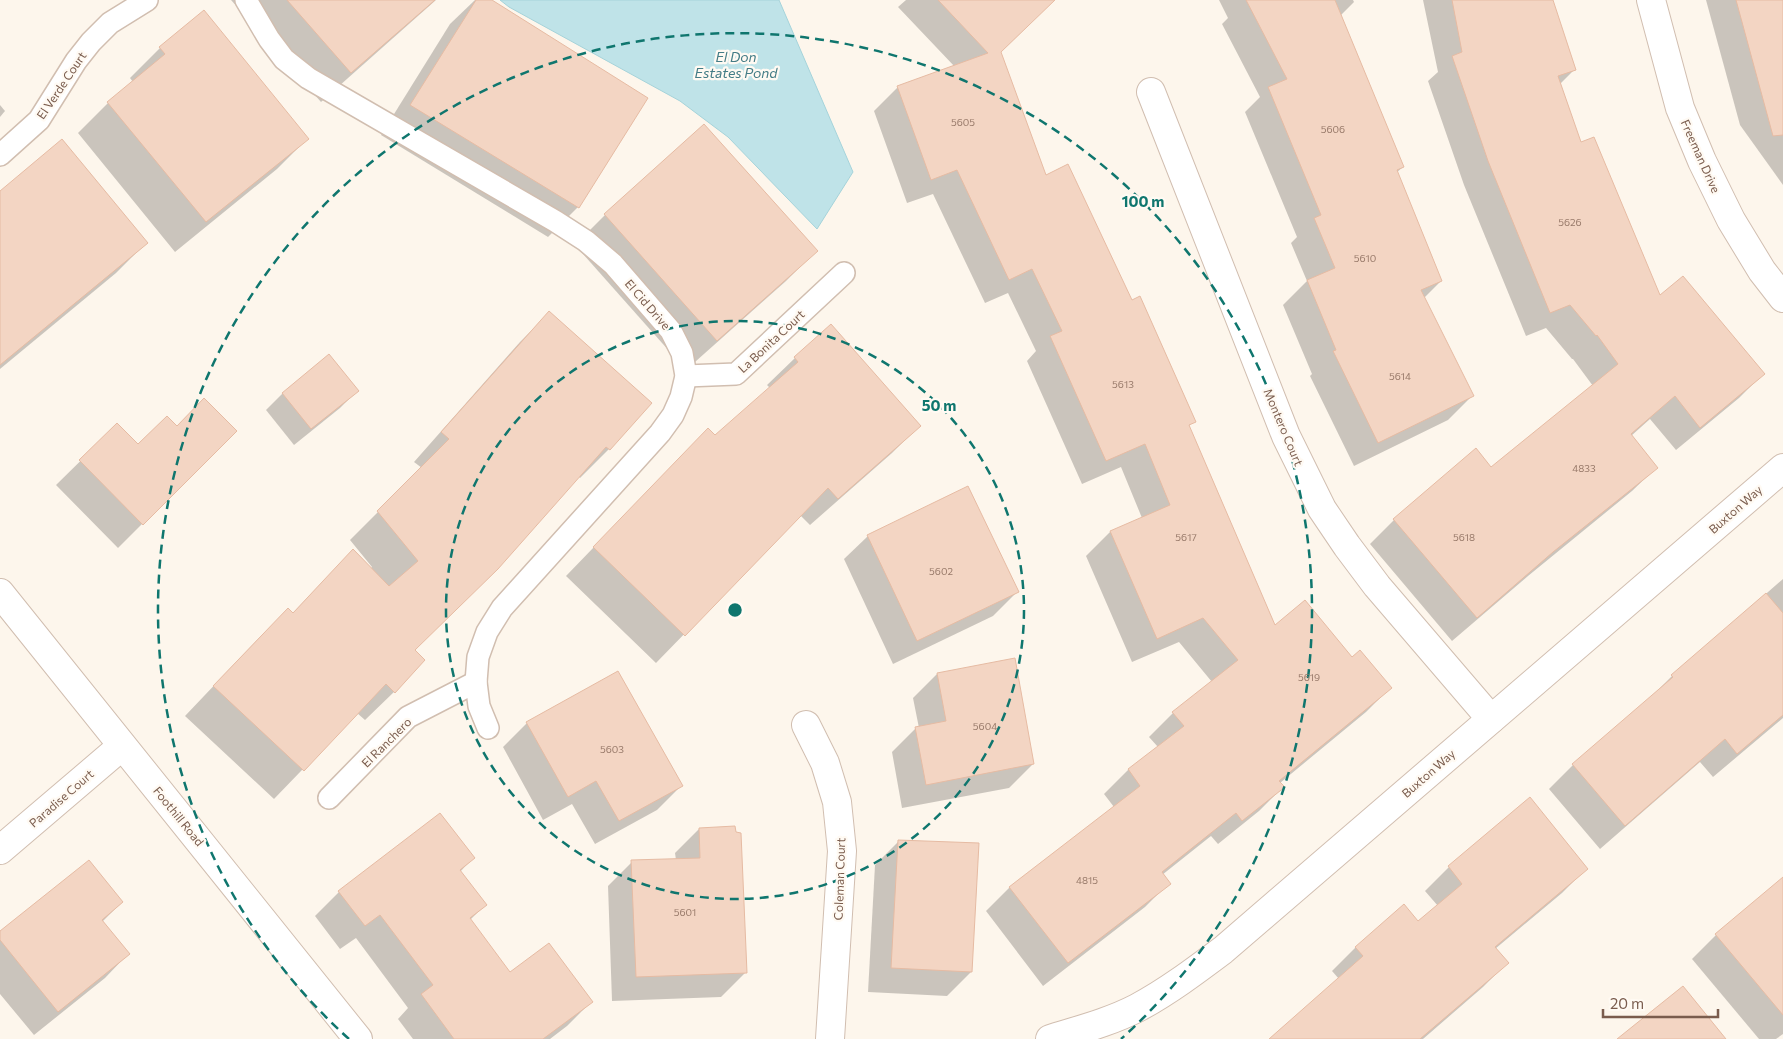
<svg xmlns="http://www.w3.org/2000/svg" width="1783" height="1039" font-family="Commissioner,sans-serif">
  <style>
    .water { fill: #bfe3e8; stroke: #a5d3da }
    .shadow { fill: #0003 }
    .building { fill: #f3d5c3; stroke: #e6bba3 }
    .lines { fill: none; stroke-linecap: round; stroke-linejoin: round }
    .service-casing { stroke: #d1beb0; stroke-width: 24 }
    .minor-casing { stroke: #d1beb0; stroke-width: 30 }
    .service { stroke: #fff; stroke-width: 21 }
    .minor { stroke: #fff; stroke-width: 28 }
    .ring { fill: none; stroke: #0f766e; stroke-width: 2.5; stroke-dasharray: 9 6 }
    .labels { text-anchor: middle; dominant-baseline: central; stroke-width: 4.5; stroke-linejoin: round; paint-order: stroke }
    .number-label { font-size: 10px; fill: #987a6a }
    .street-label { font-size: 12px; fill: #7a5c4d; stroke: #fffaf3 }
    .water-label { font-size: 14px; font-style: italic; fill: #437c86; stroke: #fffaf3 }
    .centre { fill: #0f766e; stroke: #fffaf3; stroke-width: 2.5 }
    .ring-label { font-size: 15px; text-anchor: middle; font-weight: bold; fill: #0f766e; stroke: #fffaf3; stroke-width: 4.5; stroke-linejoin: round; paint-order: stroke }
  </style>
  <rect width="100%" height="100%" fill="#fdf6ec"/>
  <path class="water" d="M 500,0 L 779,0 L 853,172 L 817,229 L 728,137 L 680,101 L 509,7 Z"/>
  <g class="shadow">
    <path d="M 231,0 L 436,0 L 321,102 Z"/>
    <path d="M 475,0 L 490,0 L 578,207 L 548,237 L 381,135 L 450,24 Z"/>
    <path d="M 906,0 L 1054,0 L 1000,53 L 1045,177 L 1131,301 L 1194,421 L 1188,427 L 1275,627 L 1351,659 L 1390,688 L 1366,712 L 1280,783 L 1283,787 L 1259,811 L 1218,844 L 1211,836 L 1162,875 L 1169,883 L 1145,907 L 1043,986 L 986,911 L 1010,887 L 1114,807 L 1104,794 L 1128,770 L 1158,747 L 1149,737 L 1173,713 L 1212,682 L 1179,642 L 1132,662 L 1086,556 L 1110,532 L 1142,518 L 1121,467 L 1082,484 L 1027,361 L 1036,351 L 1008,293 L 985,303 L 933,194 L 907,203 L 874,111 L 898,87 L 955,67 L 898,7 Z"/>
    <path d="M 1219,0 L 1353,0 L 1354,2 L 1340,16 L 1403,167 L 1396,173 L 1441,281 L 1424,298 L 1472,396 L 1448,420 L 1354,466 L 1310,376 L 1312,374 L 1283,305 L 1307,281 L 1291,243 L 1297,237 L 1245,112 L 1260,97 L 1222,24 L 1228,18 Z"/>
    <path d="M 1423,0 L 1552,0 L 1575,69 L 1560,84 L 1580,144 L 1659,297 L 1763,374 L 1739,398 L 1676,450 L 1650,419 L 1631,436 L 1656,468 L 1632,491 L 1528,576 L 1452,641 L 1370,544 L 1394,520 L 1491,468 L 1593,386 L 1573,359 L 1572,359 L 1546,328 L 1526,336 L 1464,185 L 1428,81 L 1438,72 Z"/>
    <path d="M 1706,0 L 1783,0 L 1783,185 L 1740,125 Z"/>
    <path d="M 204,12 L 307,139 L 277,169 L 175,252 L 78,133 L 108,103 L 133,82 L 130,78 L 160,48 Z"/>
    <path d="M 0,105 L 5,111 L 0,117 Z"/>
    <path d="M 0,192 L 146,243 L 116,273 L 0,369 Z"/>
    <path d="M 605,215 L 816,251 L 786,281 L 686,370 L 575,245 Z"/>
    <path d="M 549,313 L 650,403 L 609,449 L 580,478 L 578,476 L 414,650 L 394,692 L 365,720 L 357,713 L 274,799 L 185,716 L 259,638 L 292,614 L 353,551 L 370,569 L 372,567 L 350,540 L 422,468 L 414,462 L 520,342 Z"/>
    <path d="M 329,356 L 357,391 L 340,408 L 294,445 L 266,410 L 282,394 Z"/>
    <path d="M 795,358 L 919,426 L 892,453 L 810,525 L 800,515 L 656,663 L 566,576 L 680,458 L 715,437 L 770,388 L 767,385 Z"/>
    <path d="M 117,425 L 138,446 L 176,427 L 235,431 L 118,548 L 56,485 Z"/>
    <path d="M 868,536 L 1017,592 L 993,616 L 893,664 L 844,559 Z"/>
    <path d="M 1783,579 L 1783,718 L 1713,777 L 1700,762 L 1600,849 L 1549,789 L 1573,765 L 1648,700 L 1672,676 Z"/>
    <path d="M 937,674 L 1033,764 L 1009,788 L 902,808 L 892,752 L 916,728 L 919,728 L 913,698 Z"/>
    <path d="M 527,723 L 681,786 L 657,810 L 595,844 L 572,804 L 543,820 L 503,747 Z"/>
    <path d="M 1530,799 L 1586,869 L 1562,893 L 1495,949 L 1507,963 L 1483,987 L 1423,1039 L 1270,1039 L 1339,979 L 1332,971 L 1356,947 L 1418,923 L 1438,906 L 1425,891 L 1449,867 Z"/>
    <path d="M 699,829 L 745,973 L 721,997 L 612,1001 L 608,886 L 632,862 L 676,860 L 675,853 Z"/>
    <path d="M 899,841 L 971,972 L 947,996 L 868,992 L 875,865 Z"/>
    <path d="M 473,858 L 460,872 L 485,905 L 470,920 L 510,974 L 591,1002 L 567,1026 L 550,1039 L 413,1039 L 398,1019 L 408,1008 L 356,938 L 340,949 L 315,916 L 339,892 Z"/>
    <path d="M 1783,879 L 1783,1034 L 1776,1039 L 1759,1039 L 1692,959 L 1716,935 Z"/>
    <path d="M 122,902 L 102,922 L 128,954 L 105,978 L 34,1035 L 0,994 L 0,933 Z"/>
  </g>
  <g class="building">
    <path d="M 287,0 L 435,0 L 351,73 Z"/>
    <path d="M 476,0 L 492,0 L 648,98 L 579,208 L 410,105 Z"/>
    <path d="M 938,0 L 1055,0 L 1001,52 L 1046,175 L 1068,164 L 1132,300 L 1140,296 L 1196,422 L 1189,425 L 1275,625 L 1305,600 L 1352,657 L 1360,650 L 1392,688 L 1279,781 L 1285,787 L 1242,821 L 1236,813 L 1162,872 L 1171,884 L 1068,963 L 1009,887 L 1140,786 L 1128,769 L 1184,726 L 1172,712 L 1238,660 L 1203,618 L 1157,639 L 1110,531 L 1170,505 L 1145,444 L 1106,461 L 1050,336 L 1062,331 L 1032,269 L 1009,280 L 957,170 L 931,180 L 897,86 L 988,53 Z"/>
    <path d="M 1246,0 L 1335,0 L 1404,167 L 1397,170 L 1442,281 L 1421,290 L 1474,396 L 1378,443 L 1333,351 L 1336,350 L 1307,280 L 1335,268 L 1314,218 L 1321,215 L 1268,87 L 1287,79 Z"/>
    <path d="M 1452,0 L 1553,0 L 1576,70 L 1558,76 L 1581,142 L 1594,137 L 1660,295 L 1683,276 L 1765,374 L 1700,428 L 1675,396 L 1631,434 L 1658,468 L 1553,552 L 1477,618 L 1393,519 L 1476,448 L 1491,467 L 1618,364 L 1597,335 L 1596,336 L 1570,305 L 1550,313 L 1488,161 L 1452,56 L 1462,52 Z"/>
    <path d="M 1736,0 L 1783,0 L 1783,135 L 1773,136 Z"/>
    <path d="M 204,10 L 309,139 L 206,222 L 107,102 L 165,54 L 159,47 Z"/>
    <path d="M 704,124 L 818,251 L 717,341 L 604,214 Z"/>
    <path d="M 62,139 L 148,243 L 0,365 L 0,191 Z"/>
    <path d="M 549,311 L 652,403 L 610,450 L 606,447 L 498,569 L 415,650 L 425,660 L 395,693 L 386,684 L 304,771 L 213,686 L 288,608 L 293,613 L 353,549 L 389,586 L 418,561 L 377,511 L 449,439 L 441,432 Z"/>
    <path d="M 831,324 L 921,426 L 838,499 L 828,488 L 685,636 L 593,547 L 708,428 L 715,435 L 798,362 L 794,357 Z"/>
    <path d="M 329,354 L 359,391 L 311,429 L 282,393 Z"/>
    <path d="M 204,398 L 237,431 L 143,525 L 79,460 L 117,423 L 138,444 L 167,416 L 177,426 Z"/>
    <path d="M 968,486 L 1019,592 L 917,641 L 867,535 Z"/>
    <path d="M 1766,593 L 1783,613 L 1783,715 L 1737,754 L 1725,739 L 1625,826 L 1572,764 L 1673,677 L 1671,675 Z"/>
    <path d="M 1015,658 L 1034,764 L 926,785 L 915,727 L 946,721 L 937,673 Z"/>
    <path d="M 618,671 L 683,786 L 619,821 L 596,781 L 568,797 L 526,722 Z"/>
    <path d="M 1530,797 L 1588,869 L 1495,947 L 1509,963 L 1420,1039 L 1269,1039 L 1363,956 L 1355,947 L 1404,904 L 1418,921 L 1462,884 L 1448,866 Z"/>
    <path d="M 440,813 L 475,858 L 460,870 L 487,905 L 470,918 L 510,972 L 549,943 L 593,1002 L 543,1039 L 454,1039 L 421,994 L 433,985 L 380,915 L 365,926 L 338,891 Z"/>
    <path d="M 735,826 L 736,832 L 741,833 L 747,973 L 636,977 L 631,860 L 700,858 L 699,828 Z"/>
    <path d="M 898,840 L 979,843 L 972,972 L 891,968 Z"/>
    <path d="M 89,860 L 123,902 L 102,920 L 130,954 L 58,1012 L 0,940 L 0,931 Z"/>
    <path d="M 1783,877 L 1783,1015 L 1715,934 Z"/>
    <path d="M 1683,986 L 1726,1039 L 1617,1039 Z"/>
  </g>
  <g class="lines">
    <defs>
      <g id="service">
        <path d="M 246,0 L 269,39 L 284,59 L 308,78 L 555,221 L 586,241 L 613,264 L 671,331 L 682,353 L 686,376 L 681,397 L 673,415 L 660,433 L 502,608 L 487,632 L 478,657 L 476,682 L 479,706 L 488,728"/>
        <path d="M 0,155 L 39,120 L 76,61 L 91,42 L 110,23 L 147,0"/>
        <path d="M 686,376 L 736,374 L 844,273"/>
        <path d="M 329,798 L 408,717 L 476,682"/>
      </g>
      <g id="minor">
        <path d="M 1651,0 L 1680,108 L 1702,161 L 1731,220 L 1762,271 L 1783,298"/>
        <path d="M 1151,92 L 1286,436 L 1322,509 L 1347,546 L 1377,586 L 1491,719"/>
        <path d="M 0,593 L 358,1039"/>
        <path d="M 806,725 L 825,763 L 837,802 L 842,851 L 830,1039"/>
        <path d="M 0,850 L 122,746"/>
        <path d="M 1050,1039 C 1079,1030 1110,1022 1137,1008 C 1167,992 1195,971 1223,950 L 1783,468"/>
      </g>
    </defs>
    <use href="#service" class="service-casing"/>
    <use href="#minor" class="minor-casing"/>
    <use href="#service" class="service"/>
    <use href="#minor" class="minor"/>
  </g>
  <g class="ring">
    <circle cx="735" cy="610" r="289"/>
    <path d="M349 1039A577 577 0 1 1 1121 1039"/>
  </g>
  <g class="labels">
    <g class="number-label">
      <text x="963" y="122">5605</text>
      <text x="1333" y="129">5606</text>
      <text x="1570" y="222">5626</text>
      <text x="1365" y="258">5610</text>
      <text x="1400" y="376">5614</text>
      <text x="1123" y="384">5613</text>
      <text x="1584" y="468">4833</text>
      <text x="1186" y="537">5617</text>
      <text x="1464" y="537">5618</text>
      <text x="941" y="571">5602</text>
      <text x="1309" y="677">5619</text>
      <text x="985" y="726">5604</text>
      <text x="612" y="749">5603</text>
      <text x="1087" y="880">4815</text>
      <text x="685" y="912">5601</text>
    </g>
    <g class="street-label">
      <text transform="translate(61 85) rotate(-56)">El Verde Court</text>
      <text transform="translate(1701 156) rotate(66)">Freeman Drive</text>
      <text transform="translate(648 304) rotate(49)">El Cid Drive</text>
      <text transform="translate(771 341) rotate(-43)">La Bonita Court</text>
      <text transform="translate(1284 427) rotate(67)">Montero Court</text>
      <text transform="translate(1735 509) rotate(-41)">Buxton Way</text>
      <text transform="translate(386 742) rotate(-45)">El Ranchero</text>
      <text transform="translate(1428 773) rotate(-41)">Buxton Way</text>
      <text transform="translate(61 798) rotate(-41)">Paradise Court</text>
      <text transform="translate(179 816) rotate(51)">Foothill Road</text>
      <text transform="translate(839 879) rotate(-88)">Coleman Court</text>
    </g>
    <g class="water-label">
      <text x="736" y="56">El Don<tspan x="736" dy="16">Estates Pond</tspan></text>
    </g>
  </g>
  <circle cx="735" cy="610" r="8" class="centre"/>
  <g class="ring-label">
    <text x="1143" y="207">100 m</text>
    <text x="939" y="411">50 m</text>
  </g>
  <path d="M1603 1009v8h115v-8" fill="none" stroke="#7a5c4d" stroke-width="2.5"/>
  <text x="1610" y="1009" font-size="15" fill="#7a5c4d" stroke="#fffaf3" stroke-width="4" paint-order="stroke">20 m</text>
</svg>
